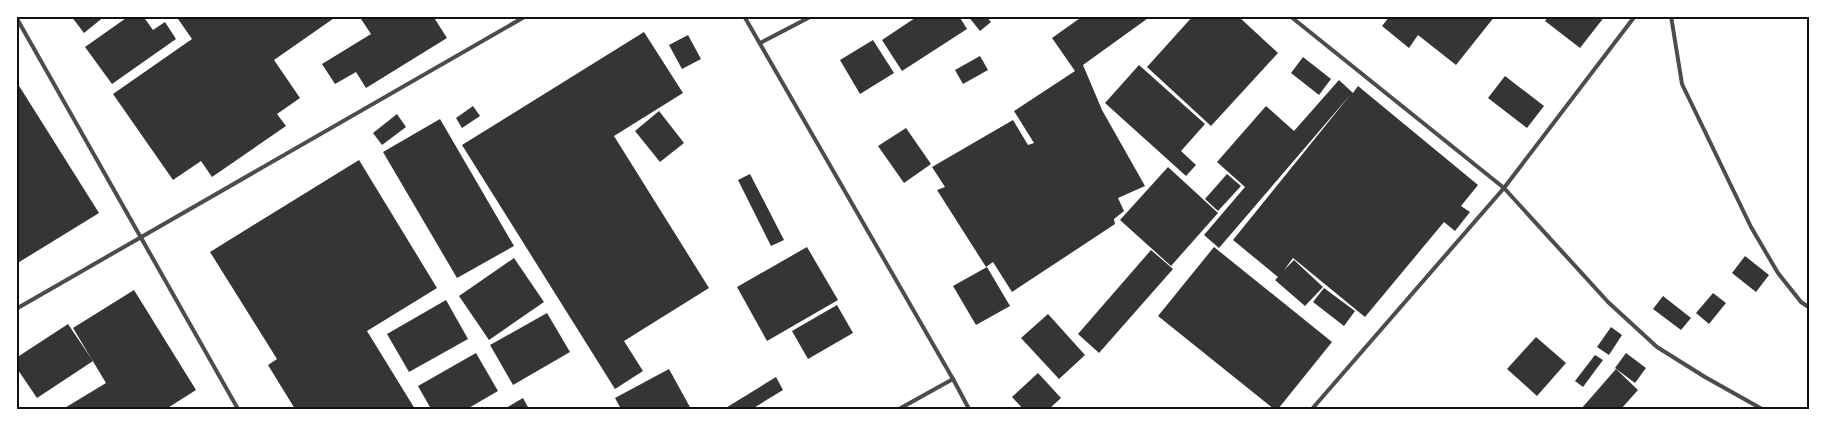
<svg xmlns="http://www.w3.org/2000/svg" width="1826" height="425" font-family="'PT Sans',sans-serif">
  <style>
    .building { fill: #353535 }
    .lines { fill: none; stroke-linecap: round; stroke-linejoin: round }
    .service { stroke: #4c4c4c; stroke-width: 4 }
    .neatline { fill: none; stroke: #111; stroke-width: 2 }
  </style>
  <rect width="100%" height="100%" fill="#fff"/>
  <g class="building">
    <path d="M 71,16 L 105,16 L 84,33 Z"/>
    <path d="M 129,16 L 143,16 L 153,30 L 165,22 L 176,39 L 112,84 L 85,47 Z"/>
    <path d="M 176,16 L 337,16 L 274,60 L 300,98 L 277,114 L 286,126 L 212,177 L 201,161 L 173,180 L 113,94 L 192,39 Z"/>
    <path d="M 366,16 L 433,16 L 447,38 L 366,88 L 356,72 L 335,84 L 322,64 L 371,34 L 361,19 Z"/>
    <path d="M 918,16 L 959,16 L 967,29 L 902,71 L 882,40 Z"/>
    <path d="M 968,16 L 986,16 L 991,22 L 980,31 Z"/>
    <path d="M 1083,16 L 1151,16 L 1083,65 L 1102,110 L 1145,186 L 1118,198 L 1124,211 L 1114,219 L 1115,224 L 1012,292 L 993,262 L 986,267 L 937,190 L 945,187 L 932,167 L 1013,120 L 1028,145 L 1034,143 L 1014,111 L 1075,71 L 1052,38 Z"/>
    <path d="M 1193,16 L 1238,16 L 1278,53 L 1211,126 L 1147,67 Z"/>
    <path d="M 1390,16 L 1495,16 L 1456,65 L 1418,35 L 1409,48 L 1382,26 Z"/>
    <path d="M 1549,16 L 1605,16 L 1580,48 L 1545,21 Z"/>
    <path d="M 644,32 L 683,93 L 614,136 L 709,288 L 624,341 L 643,371 L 615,389 L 462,145 Z"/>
    <path d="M 688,35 L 701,59 L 682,69 L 669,45 Z"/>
    <path d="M 873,40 L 894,73 L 860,94 L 840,60 Z"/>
    <path d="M 980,56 L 988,70 L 963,84 L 955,70 Z"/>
    <path d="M 1303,57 L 1331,79 L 1319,95 L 1291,73 Z"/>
    <path d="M 1139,65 L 1205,124 L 1181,151 L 1196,165 L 1186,176 L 1105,103 Z"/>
    <path d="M 1505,76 L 1544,106 L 1527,128 L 1488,98 Z"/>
    <path d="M 1339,80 L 1353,93 L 1358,86 L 1478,185 L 1461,206 L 1470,212 L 1455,231 L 1444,222 L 1365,317 L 1293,258 L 1284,270 L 1294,260 L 1323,287 L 1305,306 L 1275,280 L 1278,277 L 1233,240 L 1351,94 L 1219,248 L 1204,235 L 1245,187 L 1217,162 L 1266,106 L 1294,131 Z"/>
    <path d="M 16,81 L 99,213 L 16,264 Z"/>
    <path d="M 473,106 L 480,116 L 462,128 L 456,118 Z"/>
    <path d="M 659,111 L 684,143 L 660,162 L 635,131 Z"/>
    <path d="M 397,114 L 406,127 L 382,145 L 373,133 Z"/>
    <path d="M 440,119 L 514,246 L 457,278 L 383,152 Z"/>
    <path d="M 906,128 L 931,164 L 904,183 L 878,146 Z"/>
    <path d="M 359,160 L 437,288 L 367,331 L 415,409 L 295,409 L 268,365 L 277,359 L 210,252 Z"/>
    <path d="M 1168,167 L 1218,213 L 1171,266 L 1120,220 Z"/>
    <path d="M 750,174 L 784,240 L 771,246 L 738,180 Z"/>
    <path d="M 1227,174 L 1241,186 L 1218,211 L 1205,199 Z"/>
    <path d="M 807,247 L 838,300 L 767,341 L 737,287 Z"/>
    <path d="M 1214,247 L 1332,342 L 1278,409 L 1274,409 L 1158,316 Z"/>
    <path d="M 1151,250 L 1173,269 L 1099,353 L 1078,334 Z"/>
    <path d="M 1745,256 L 1769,275 L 1756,292 L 1732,273 Z"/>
    <path d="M 514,258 L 544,302 L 489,340 L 459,296 Z"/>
    <path d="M 987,267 L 1010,306 L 976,325 L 953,286 Z"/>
    <path d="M 1324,288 L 1355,311 L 1344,326 L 1313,302 Z"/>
    <path d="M 134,290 L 196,390 L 166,409 L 63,409 L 106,383 L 73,328 Z"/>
    <path d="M 1713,293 L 1726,303 L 1709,324 L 1696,313 Z"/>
    <path d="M 1663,296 L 1691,318 L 1681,330 L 1653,309 Z"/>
    <path d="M 446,300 L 468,339 L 409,372 L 387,334 Z"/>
    <path d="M 837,305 L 853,333 L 808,359 L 792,331 Z"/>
    <path d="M 547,313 L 570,352 L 513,385 L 490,345 Z"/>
    <path d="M 1048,314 L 1085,355 L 1059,379 L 1021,338 Z"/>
    <path d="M 68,324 L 93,361 L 37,398 L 16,367 L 16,358 Z"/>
    <path d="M 1611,327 L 1622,335 L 1609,355 L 1597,347 Z"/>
    <path d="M 1536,337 L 1566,363 L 1537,396 L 1507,369 Z"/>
    <path d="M 476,353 L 498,391 L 467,409 L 431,409 L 418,386 Z"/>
    <path d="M 1626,353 L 1646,368 L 1635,383 L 1615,368 Z"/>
    <path d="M 1595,355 L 1603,360 L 1583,387 L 1575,381 Z"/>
    <path d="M 669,369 L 691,409 L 621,409 L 615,398 Z"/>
    <path d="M 1616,369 L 1638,390 L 1621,409 L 1581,409 Z"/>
    <path d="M 1038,373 L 1061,398 L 1049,409 L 1023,409 L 1012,397 Z"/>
    <path d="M 776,377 L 783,390 L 752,409 L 724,409 Z"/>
    <path d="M 523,398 L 529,409 L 504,409 Z"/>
  </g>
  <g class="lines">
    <g class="service">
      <path d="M 744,16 L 953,379 L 969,409"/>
      <path d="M 1290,16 L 1504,188 L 1608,302 L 1657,347 L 1705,377 L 1762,409"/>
      <path d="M 1671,16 L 1682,84 L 1751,227 L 1778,273 L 1801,302 L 1810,308"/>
      <path d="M 16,17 L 238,409"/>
      <path d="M 760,43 L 812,16"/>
      <path d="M 16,309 L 526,16"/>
      <path d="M 899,409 L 953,379"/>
      <path d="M 1312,409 L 1504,188 L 1635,16"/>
    </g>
  </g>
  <rect width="1826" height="425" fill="none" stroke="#ffffff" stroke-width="35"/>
  <rect x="18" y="18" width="1790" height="390" class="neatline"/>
</svg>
